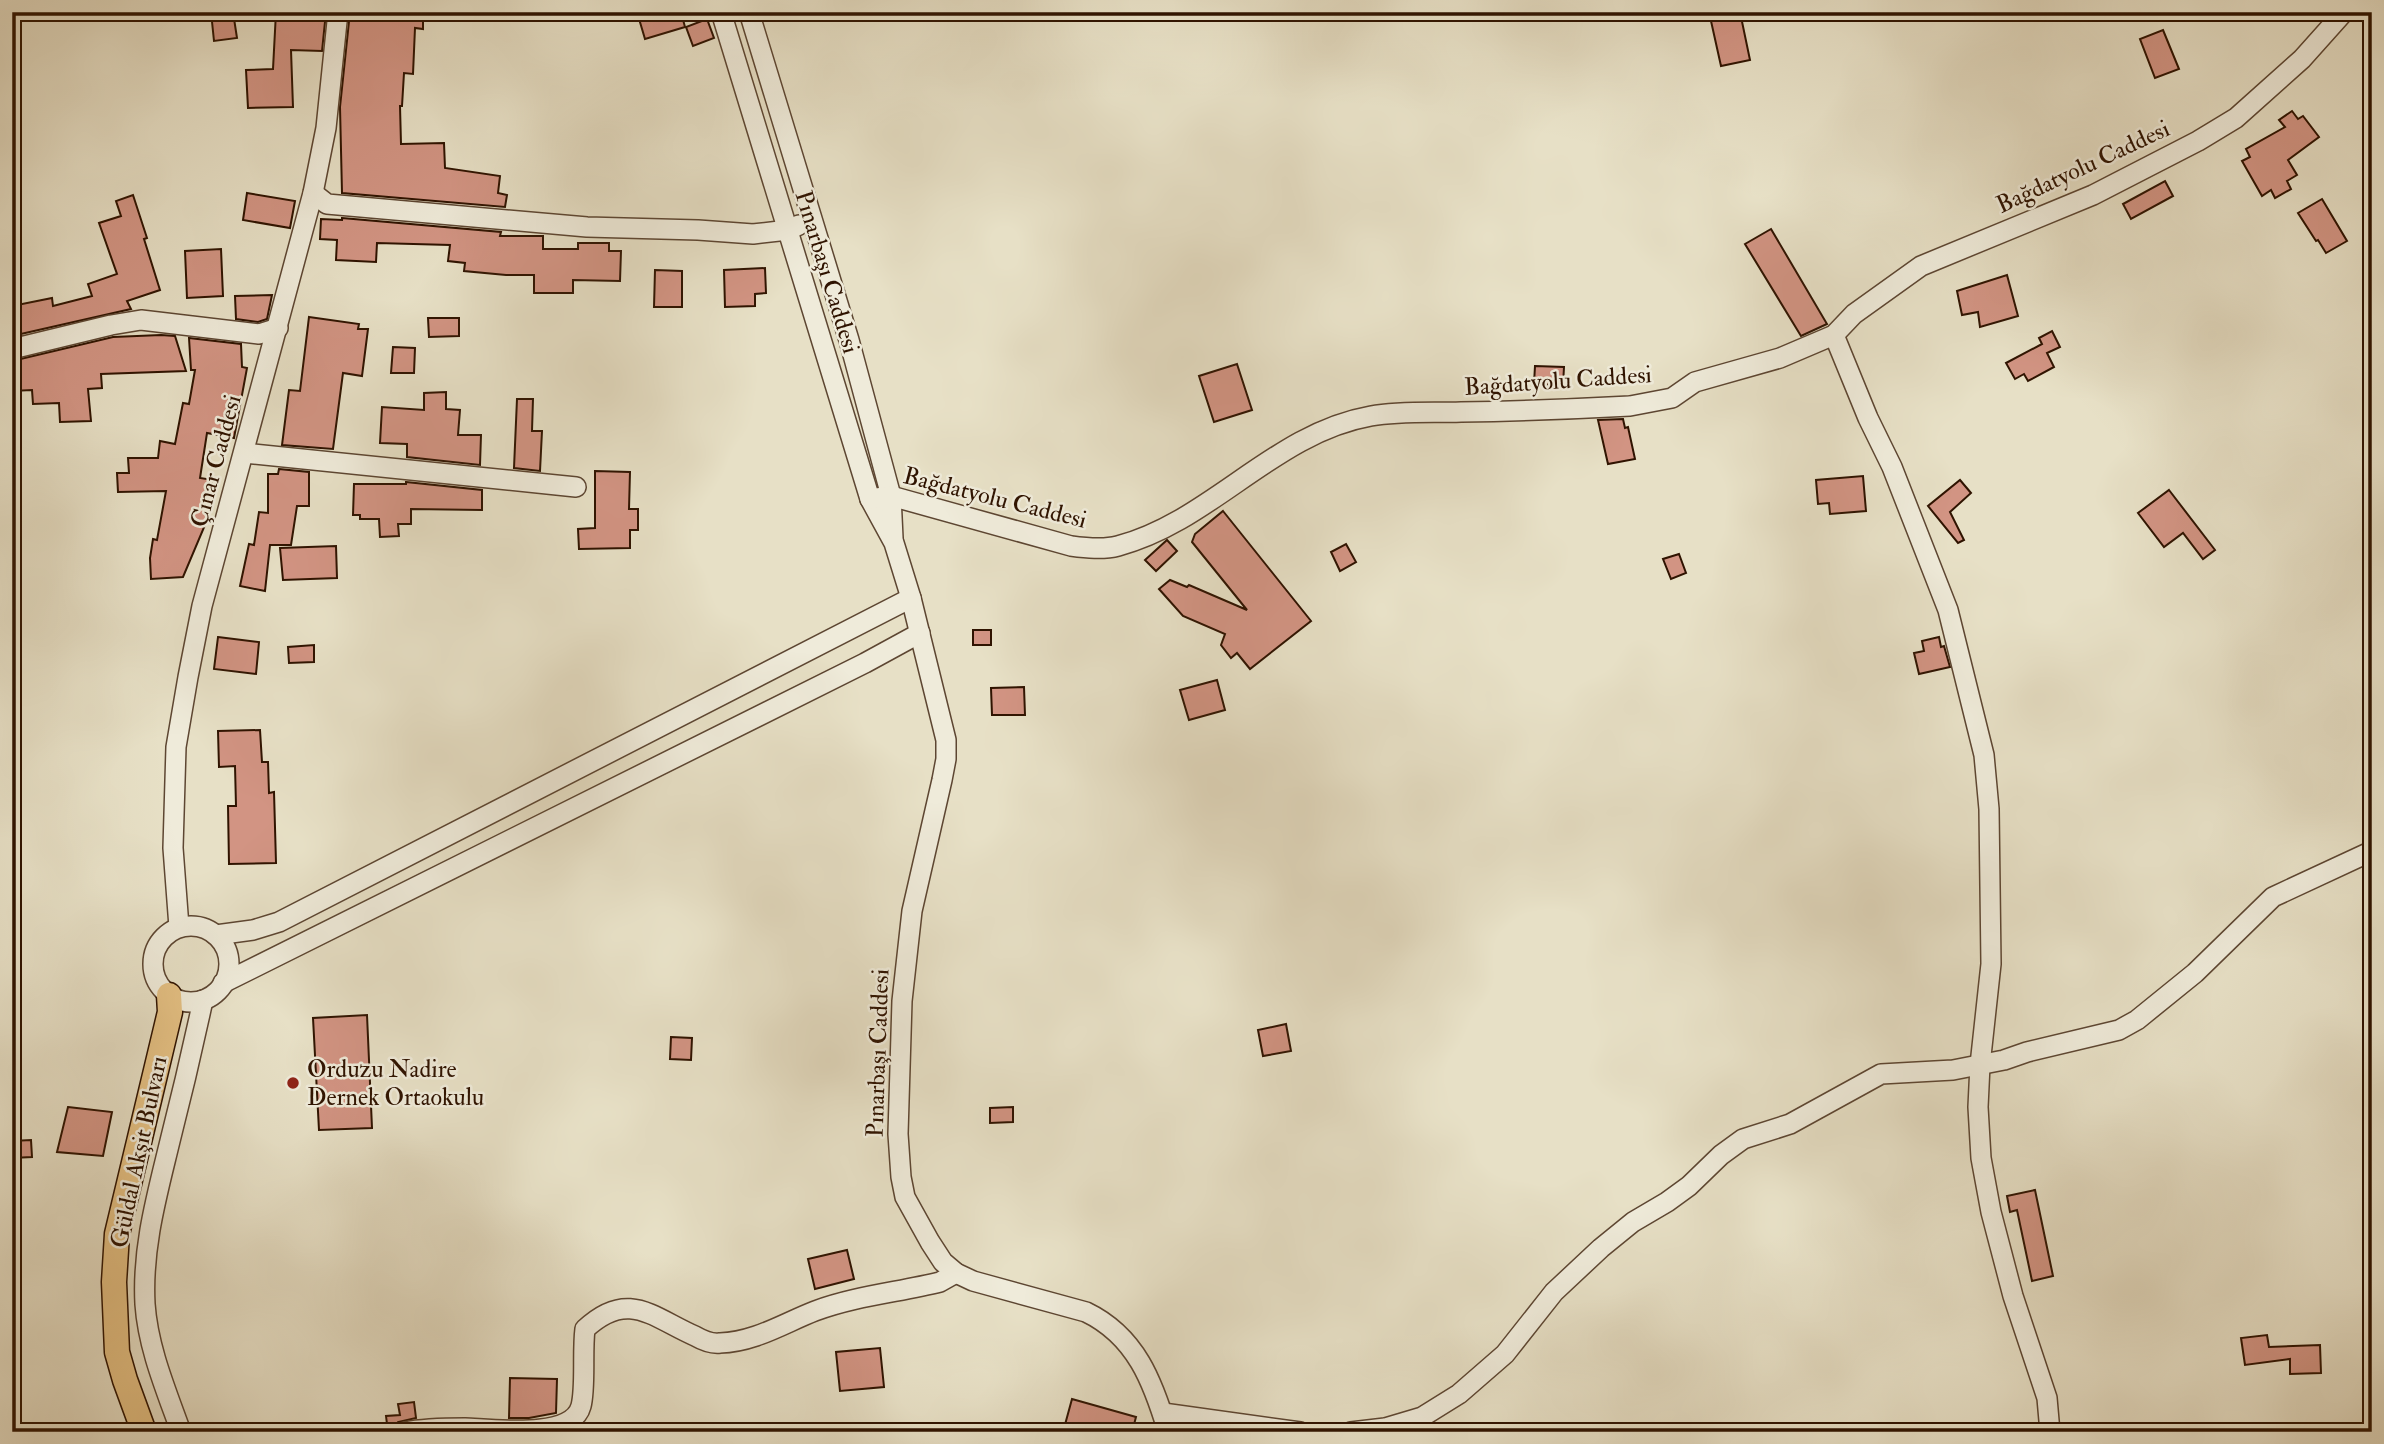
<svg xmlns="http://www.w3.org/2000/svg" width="2384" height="1444" font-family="'IM FELL Double Pica',serif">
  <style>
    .building { fill: #d29483; stroke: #2f1300; stroke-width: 2 }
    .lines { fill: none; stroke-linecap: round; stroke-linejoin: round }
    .minor-casing { stroke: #5d4632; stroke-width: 22 }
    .major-casing { stroke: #2f1300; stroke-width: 27 }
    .minor { stroke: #efebda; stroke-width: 19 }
    .major { stroke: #e4c083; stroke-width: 24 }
    .poi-dot { fill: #8f2418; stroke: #efebda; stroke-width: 2.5 }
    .labels { text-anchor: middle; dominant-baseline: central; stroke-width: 5; stroke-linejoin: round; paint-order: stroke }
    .street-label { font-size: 24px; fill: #2f1300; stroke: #efebda }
    .poi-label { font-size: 24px; fill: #2f1300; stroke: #efebda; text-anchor: start }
  </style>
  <rect width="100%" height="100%" fill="#e7e0c6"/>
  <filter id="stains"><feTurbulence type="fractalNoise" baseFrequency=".00286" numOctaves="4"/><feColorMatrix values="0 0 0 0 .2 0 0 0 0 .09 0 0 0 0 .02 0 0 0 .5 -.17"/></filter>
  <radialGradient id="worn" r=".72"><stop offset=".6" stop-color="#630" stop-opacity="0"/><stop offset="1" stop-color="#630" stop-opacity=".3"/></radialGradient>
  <g class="building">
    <path d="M 211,12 L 233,12 L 237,38 L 214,41 Z"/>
    <path d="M 276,12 L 326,12 L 322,51 L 291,50 L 293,107 L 248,108 L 246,70 L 273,69 Z"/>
    <path d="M 350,12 L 423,12 L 423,29 L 415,28 L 413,74 L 404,73 L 402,106 L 400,106 L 401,144 L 444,143 L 445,168 L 500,176 L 498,193 L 507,195 L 505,207 L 342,193 L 340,107 Z"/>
    <path d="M 637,12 L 681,12 L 685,27 L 645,39 Z"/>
    <path d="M 1709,12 L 1740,12 L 1750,60 L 1721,66 Z"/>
    <path d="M 707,19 L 714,38 L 693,46 L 686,27 Z"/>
    <path d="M 2163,30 L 2179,69 L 2155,78 L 2140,39 Z"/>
    <path d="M 2292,111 L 2298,119 L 2303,116 L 2319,137 L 2288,160 L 2297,175 L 2287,181 L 2291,189 L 2275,198 L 2271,190 L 2262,196 L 2242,161 L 2250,157 L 2246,149 L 2285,127 L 2279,120 Z"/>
    <path d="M 2165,181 L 2173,196 L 2131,219 L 2123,204 Z"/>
    <path d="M 247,193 L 295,201 L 290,228 L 243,220 Z"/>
    <path d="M 133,195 L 147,238 L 144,239 L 160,290 L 127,301 L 131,309 L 12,336 L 12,306 L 52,298 L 53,306 L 92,296 L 88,284 L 117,274 L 99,223 L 121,216 L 116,201 Z"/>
    <path d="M 2322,199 L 2347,241 L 2326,253 L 2318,240 L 2316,241 L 2298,213 Z"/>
    <path d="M 342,218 L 501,232 L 500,236 L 543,236 L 543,249 L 578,249 L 578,243 L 609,243 L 609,251 L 621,251 L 620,281 L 573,280 L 573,293 L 534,293 L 534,275 L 506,275 L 464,271 L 465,263 L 448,261 L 450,245 L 377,243 L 376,262 L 336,260 L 337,240 L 320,239 L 321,219 L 342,220 Z"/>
    <path d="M 1771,229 L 1827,324 L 1801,336 L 1745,244 Z"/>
    <path d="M 221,249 L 223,296 L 187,298 L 185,251 Z"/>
    <path d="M 765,268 L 766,293 L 755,294 L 755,306 L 725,307 L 724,270 Z"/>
    <path d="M 655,270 L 682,271 L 682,307 L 654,307 Z"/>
    <path d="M 2007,275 L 2018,316 L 1980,327 L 1978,312 L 1962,315 L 1957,291 Z"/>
    <path d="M 272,295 L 267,319 L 258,322 L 236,319 L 235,296 Z"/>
    <path d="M 309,317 L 359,324 L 358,329 L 368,329 L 362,376 L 343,373 L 333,449 L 282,445 L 289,390 L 300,391 Z"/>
    <path d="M 428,318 L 459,318 L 459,336 L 429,337 Z"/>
    <path d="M 2052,331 L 2060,347 L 2047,353 L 2054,367 L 2028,381 L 2024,374 L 2015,379 L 2006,363 L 2042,344 L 2039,338 Z"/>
    <path d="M 161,335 L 175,336 L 186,371 L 101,374 L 102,388 L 88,389 L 91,421 L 60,422 L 59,403 L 33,404 L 32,390 L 12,391 L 12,361 L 113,337 Z"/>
    <path d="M 189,338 L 241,344 L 242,367 L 247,368 L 234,438 L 207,433 L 200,478 L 213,480 L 205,525 L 183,577 L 151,579 L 150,558 L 153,539 L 157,540 L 166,491 L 118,492 L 117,473 L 129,473 L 128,458 L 158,458 L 160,441 L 175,444 L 183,403 L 189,404 L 195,370 L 191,370 Z"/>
    <path d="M 393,347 L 415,348 L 414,373 L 391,373 Z"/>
    <path d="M 1237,364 L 1252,410 L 1214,422 L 1199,376 Z"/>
    <path d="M 1535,366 L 1564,367 L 1563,385 L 1534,384 Z"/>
    <path d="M 446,392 L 446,409 L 460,410 L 458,435 L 481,435 L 480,465 L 407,457 L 407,444 L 380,443 L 382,407 L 424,410 L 424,393 Z"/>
    <path d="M 517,399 L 533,399 L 532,431 L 542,431 L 540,471 L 514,468 Z"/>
    <path d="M 1623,419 L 1625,428 L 1628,427 L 1635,459 L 1608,464 L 1598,420 Z"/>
    <path d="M 279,469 L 309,472 L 309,506 L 297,506 L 291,545 L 270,545 L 265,591 L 240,586 L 249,544 L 254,545 L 259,512 L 268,513 L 268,474 L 278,474 Z"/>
    <path d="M 595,471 L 630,472 L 629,509 L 638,509 L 638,530 L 630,530 L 630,548 L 579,549 L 578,529 L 595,528 Z"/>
    <path d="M 1863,476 L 1866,511 L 1830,514 L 1829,503 L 1818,504 L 1816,480 Z"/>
    <path d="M 1960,480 L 1971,493 L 1950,512 L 1964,540 L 1958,543 L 1928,506 Z"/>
    <path d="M 406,482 L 482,490 L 482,510 L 411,509 L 411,524 L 398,524 L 399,536 L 380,537 L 379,519 L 360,519 L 360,515 L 353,515 L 354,484 L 406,484 Z"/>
    <path d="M 2169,490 L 2215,550 L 2203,559 L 2183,533 L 2164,547 L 2138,513 Z"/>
    <path d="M 1223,511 L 1311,621 L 1250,669 L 1237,653 L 1231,658 L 1221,645 L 1225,634 L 1183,616 L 1159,589 L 1170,580 L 1187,587 L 1189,585 L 1247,610 L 1192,542 L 1195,534 Z"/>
    <path d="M 1167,540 L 1177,551 L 1156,571 L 1145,560 Z"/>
    <path d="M 1346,544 L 1356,562 L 1340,571 L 1331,552 Z"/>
    <path d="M 336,546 L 337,578 L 283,580 L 280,548 Z"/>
    <path d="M 1679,554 L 1686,573 L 1671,579 L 1663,559 Z"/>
    <rect x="973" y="630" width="18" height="15"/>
    <path d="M 218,637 L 259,642 L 256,674 L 214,669 Z"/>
    <path d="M 1939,637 L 1941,647 L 1944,646 L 1950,667 L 1919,674 L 1914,653 L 1924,651 L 1922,641 Z"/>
    <path d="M 314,645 L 314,662 L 289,663 L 288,647 Z"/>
    <path d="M 1217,680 L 1225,710 L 1189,720 L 1180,690 Z"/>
    <path d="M 1024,687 L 1025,715 L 992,715 L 991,688 Z"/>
    <path d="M 260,730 L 262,762 L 268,762 L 269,793 L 274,792 L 276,863 L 229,864 L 228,806 L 236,806 L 235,766 L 219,767 L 218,731 Z"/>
    <path d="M 367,1015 L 372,1128 L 319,1130 L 313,1018 Z"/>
    <path d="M 1286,1024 L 1291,1051 L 1263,1056 L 1258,1030 Z"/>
    <path d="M 671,1037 L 692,1038 L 691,1060 L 670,1059 Z"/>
    <path d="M 68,1107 L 112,1112 L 103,1156 L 57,1152 Z"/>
    <path d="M 1013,1107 L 1013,1122 L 990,1123 L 990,1108 Z"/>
    <path d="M 31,1140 L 32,1157 L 12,1158 L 12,1141 Z"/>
    <path d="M 2035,1190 L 2053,1276 L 2032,1281 L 2017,1210 L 2010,1212 L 2007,1196 Z"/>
    <path d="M 847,1250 L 854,1279 L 815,1289 L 808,1259 Z"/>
    <path d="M 2267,1335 L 2269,1347 L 2320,1345 L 2321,1373 L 2290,1374 L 2290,1359 L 2245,1365 L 2241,1338 Z"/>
    <path d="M 880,1348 L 884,1387 L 840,1391 L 836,1352 Z"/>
    <path d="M 510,1378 L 557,1379 L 556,1413 L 529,1418 L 509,1418 Z"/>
    <path d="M 1072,1399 L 1136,1417 L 1132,1432 L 1063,1432 Z"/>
    <path d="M 414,1402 L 416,1418 L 398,1422 L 393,1432 L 388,1432 L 386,1416 L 400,1415 L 398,1404 Z"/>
  </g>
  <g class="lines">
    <defs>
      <g id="minor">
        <path d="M 721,12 L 870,499 L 894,543 L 911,598 L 946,740 L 946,759 L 942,780 L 912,911 L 902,1001 L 898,1134 L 901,1177 L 905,1197 L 930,1242 L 943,1262 L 956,1273 L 973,1281 L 1086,1312 C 1136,1336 1153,1382 1168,1432"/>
        <path d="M 749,12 L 849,340 L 891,496 L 893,538"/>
        <path d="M 313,193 L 327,204 L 587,227 L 698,230 L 753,234 L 788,230 L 799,225"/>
        <path d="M 1834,335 L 1868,418 L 1892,467 L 1948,610 L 1984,755 L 1989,809 L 1991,964 L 1980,1065 L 1978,1107 L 1981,1158 L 1991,1212 L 2013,1296 L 2047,1398 L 2050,1432"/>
        <path d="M 12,349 L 111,325 L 141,320 L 259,334 L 278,328"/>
        <path d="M 244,453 L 576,487"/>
        <path d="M 870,499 L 891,496 L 1071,546 C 1086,548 1103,550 1118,546 C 1212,521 1274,433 1371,416 C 1400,411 1432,413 1461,412 C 1517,411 1574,409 1630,406 L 1672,398 L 1695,382 L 1780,358 L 1834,335 L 1854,314 L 1921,266 L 2093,195 L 2198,141 L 2236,118 L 2302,59 L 2344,12"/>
        <circle cx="191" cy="964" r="38"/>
        <path d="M 179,927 L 173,848 L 176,747 L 188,677 L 202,606 L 313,193 L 326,128 L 338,12"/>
        <path d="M 216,935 L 253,930 L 279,922 L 911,598"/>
        <path d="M 223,983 L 865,663 L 920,633"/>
        <path d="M 1163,1413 L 1300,1432"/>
        <path d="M 181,1432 C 166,1390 148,1348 145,1304 C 142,1247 157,1195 170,1141 C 182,1094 193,1047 203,1000"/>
        <path d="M 405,1432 C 425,1428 445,1428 465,1428 C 492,1429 572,1440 581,1406 C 586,1387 582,1352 585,1329 C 628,1289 652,1317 695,1336 C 702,1340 712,1344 720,1343 C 755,1342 784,1323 815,1311 C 855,1296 900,1292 940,1282 L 956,1273"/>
        <path d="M 1351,1432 L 1385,1428 L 1422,1417 L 1459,1394 L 1505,1354 L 1554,1292 L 1601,1248 L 1633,1222 L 1667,1202 L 1689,1186 L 1721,1155 L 1743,1139 L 1790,1124 L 1881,1074 L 1953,1070 L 2004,1060 L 2027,1052 L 2119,1030 L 2137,1020 L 2195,973 L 2273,897 L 2372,851"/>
      </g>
      <path id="major" d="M 144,1432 L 125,1380 L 117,1352 L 114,1282 L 117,1234 L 170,1012 L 169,995"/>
    </defs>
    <use href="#minor" class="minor-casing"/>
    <use href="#major" class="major-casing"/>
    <use href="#minor" class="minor"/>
    <use href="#major" class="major"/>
  </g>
  <circle class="poi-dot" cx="293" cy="1083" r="7"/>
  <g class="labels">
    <g class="street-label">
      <text transform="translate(2083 167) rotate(-25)">Bağdatyolu Caddesi</text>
      <text transform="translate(827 272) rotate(73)">Pınarbaşı Caddesi</text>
      <text transform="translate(1558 381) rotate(-4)">Bağdatyolu Caddesi</text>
      <text transform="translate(216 461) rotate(-75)">Çınar Caddesi</text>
      <text transform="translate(995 498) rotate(14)">Bağdatyolu Caddesi</text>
      <text transform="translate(878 1053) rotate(-88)">Pınarbaşı Caddesi</text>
      <text transform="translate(139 1152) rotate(-78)">Güldal Akşit Bulvarı</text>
    </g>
    <g class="poi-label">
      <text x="307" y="1069">Orduzu Nadire<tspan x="307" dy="28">Dernek Ortaokulu</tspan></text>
    </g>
  </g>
  <rect width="2384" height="1444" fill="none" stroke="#e7e0c6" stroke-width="42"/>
  <rect x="14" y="14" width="2356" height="1416" fill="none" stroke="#2f1300" stroke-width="3.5"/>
  <rect x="21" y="21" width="2342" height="1402" fill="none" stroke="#2f1300" stroke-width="2"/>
  <rect width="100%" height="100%" filter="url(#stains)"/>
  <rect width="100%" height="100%" fill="url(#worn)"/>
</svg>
